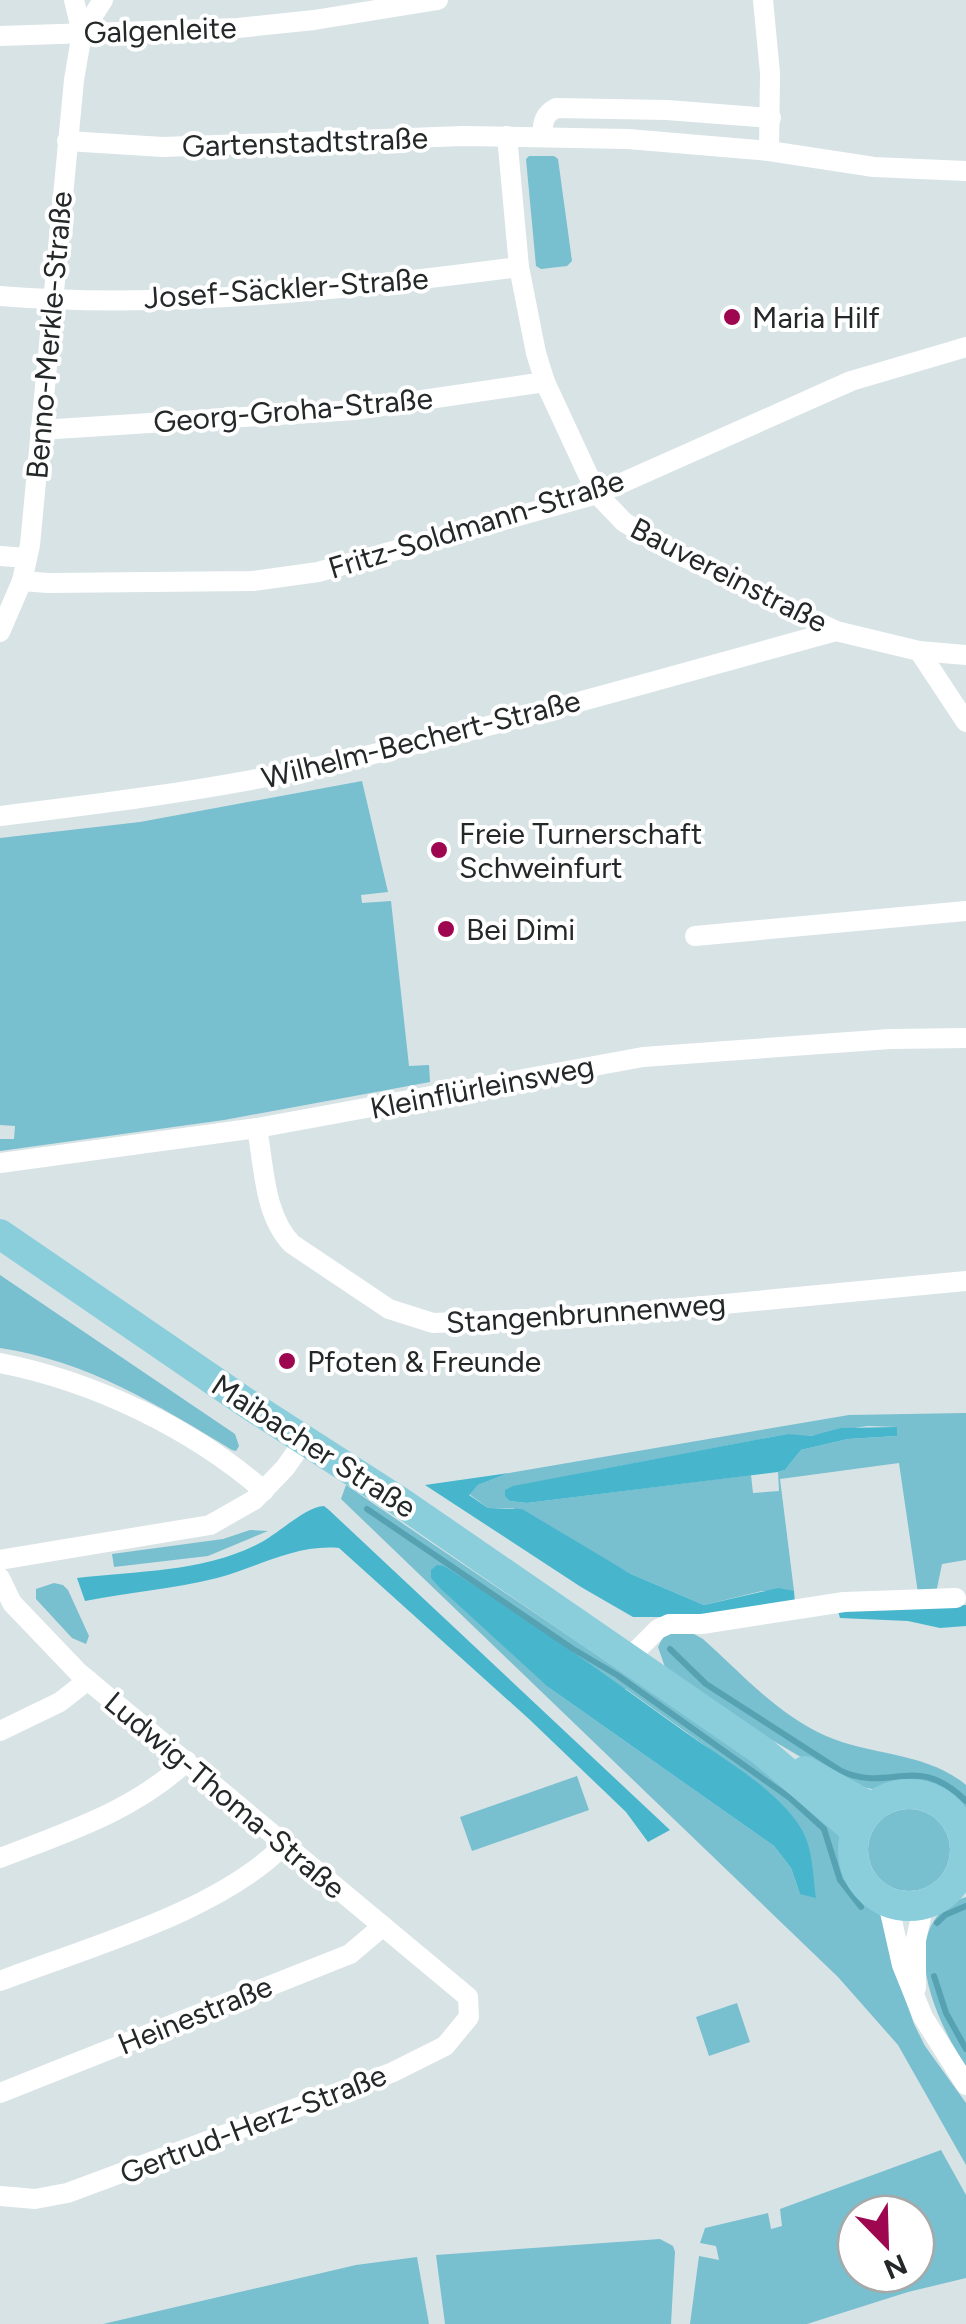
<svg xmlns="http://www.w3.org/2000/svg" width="966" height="2324" font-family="Figtree,sans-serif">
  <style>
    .green { fill: #78bfcf; fill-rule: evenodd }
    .forest { fill: #47b6cd }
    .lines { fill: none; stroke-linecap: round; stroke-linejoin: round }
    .stream { stroke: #56a2b3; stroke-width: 6 }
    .minor { stroke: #fff; stroke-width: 20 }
    .primary { stroke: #8acedc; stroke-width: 30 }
    .poi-dot { fill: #9e0650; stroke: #fff; stroke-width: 4 }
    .labels { text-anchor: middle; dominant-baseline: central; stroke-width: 8; stroke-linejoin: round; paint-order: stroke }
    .street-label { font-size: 30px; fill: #242829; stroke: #fff }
    .poi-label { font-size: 30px; fill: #242829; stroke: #fff; text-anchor: start }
  </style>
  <rect width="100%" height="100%" fill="#d8e3e6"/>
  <g class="green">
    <path d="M 529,156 L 554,156 L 558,159 L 572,261 L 567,266 L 541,269 L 536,266 L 526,159 Z"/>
    <path d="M 362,781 L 388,892 L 361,895 L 362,903 L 391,901 L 409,1066 L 429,1065 L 430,1082 L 224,1120 L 0,1151 L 0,1139 L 14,1139 L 15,1126 L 0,1125 L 0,838 L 140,822 Z"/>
    <path d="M 0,1275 L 235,1434 L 239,1446 L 236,1451 L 232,1450 C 158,1405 87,1361 0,1348 Z"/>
    <path d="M 966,1413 L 966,1560 L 942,1564 L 936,1593 L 918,1593 L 899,1463 L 780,1479 L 794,1591 L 762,1591 L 704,1605 L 631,1574 L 513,1508 L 488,1508 L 469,1494 L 478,1485 L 509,1473 L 849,1415 ZM 868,1426 L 897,1427 L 897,1436 L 848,1439 L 801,1450 L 785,1470 L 778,1472 L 779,1491 L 753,1493 L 751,1475 L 527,1503 L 510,1501 L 588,1472 L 787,1434 C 813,1441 842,1428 868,1426 Z"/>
    <path d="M 346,1485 L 759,1765 L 842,1836 L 845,1863 L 853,1884 L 882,1917 L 892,1961 L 914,2024 L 925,2046 L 966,2103 L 966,2165 L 898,2045 L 838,1977 L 341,1499 ZM 548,1687 L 626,1689 L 746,1775 L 786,1810 L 800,1894 L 791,1868 L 774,1846 Z"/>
    <path d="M 250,1530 L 268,1531 L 208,1556 L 114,1567 L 112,1554 L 223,1539 Z"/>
    <path d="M 54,1583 L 63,1585 L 68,1590 L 89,1636 L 86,1644 L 72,1638 L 36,1599 L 36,1589 Z"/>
    <path d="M 673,1632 L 692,1633 L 703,1639 C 743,1675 776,1713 826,1736 C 872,1756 927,1752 966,1785 L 966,1816 L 946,1795 L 926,1785 L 904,1783 L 872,1789 L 845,1783 L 765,1736 L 666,1670 L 658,1647 L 664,1635 Z"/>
    <path d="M 577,1776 L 589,1810 L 472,1851 L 460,1817 Z"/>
    <circle cx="909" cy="1850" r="41"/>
    <path d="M 966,1897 L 966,2066 C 935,2021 891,1923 966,1897 Z"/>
    <path d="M 737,2003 L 750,2042 L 709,2056 L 696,2017 Z"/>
    <path d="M 941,2150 L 966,2195 L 966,2278 L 908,2292 L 807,2324 L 690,2324 L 699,2256 L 719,2260 L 716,2246 L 700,2243 L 705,2228 L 768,2213 L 771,2229 L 782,2226 L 780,2209 ZM 856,2214 L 916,2214 L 916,2274 L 856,2274 Z"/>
    <path d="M 660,2239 L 673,2246 L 675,2252 L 671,2324 L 445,2324 L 436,2255 Z"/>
    <path d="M 417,2257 L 429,2324 L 103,2324 L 356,2265 Z"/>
  </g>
  <g class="forest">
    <path d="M 897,1427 L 897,1436 L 848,1439 L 801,1450 L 785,1470 L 778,1472 L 527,1503 L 510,1501 L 505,1496 L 505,1490 L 513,1486 L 787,1434 L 811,1436 L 841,1428 Z"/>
    <path d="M 509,1473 L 478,1485 L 469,1495 L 488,1508 L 522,1509 L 631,1574 L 704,1605 L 778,1588 L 794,1591 L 795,1604 L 699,1617 L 633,1617 L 581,1587 L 425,1485 Z"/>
    <path d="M 324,1506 L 329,1510 L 670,1830 L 648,1842 L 626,1812 L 529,1719 L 339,1548 C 296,1544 258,1567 217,1578 C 174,1589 129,1592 85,1601 L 77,1578 C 136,1571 204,1572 258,1544 C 277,1535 306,1506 324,1506 Z"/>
    <path d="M 437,1565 L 444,1566 C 526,1618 606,1675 685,1732 C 722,1758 780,1791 802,1830 C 813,1849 813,1877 816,1898 L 800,1894 L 791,1868 L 774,1846 L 548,1687 L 441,1589 L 431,1578 L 431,1570 Z"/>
    <path d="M 966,1605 L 966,1626 L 940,1628 L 908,1621 L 840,1618 L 838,1611 Z"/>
  </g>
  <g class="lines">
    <g class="stream">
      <path d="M 367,1509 L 573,1649 L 617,1675 L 790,1798 L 824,1829 L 840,1880 L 861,1907"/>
      <path d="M 670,1649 L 706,1684 L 841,1771 C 893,1794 915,1751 966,1801"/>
      <path d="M 937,1923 L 945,1915 L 966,1906"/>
      <path d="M 934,1976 L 946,2013 L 966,2049"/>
    </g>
    <g class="minor">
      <path d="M 74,0 L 82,33"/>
      <path d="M 763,0 L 770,73 L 769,151"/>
      <path d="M 0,36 L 238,28 L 314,20 L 438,0"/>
      <path d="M 507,136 L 519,267 L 536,353 L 545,382 L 597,494 L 624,522 L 664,547 L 836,631 L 919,651 L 966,655"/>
      <path d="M 542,136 C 543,123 543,115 556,108 L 667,110 L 771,118"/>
      <path d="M 67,141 L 163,147 L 463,136 L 628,139 L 769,151 L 874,167 L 966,171"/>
      <path d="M 0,296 C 173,310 348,289 519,267"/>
      <path d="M 40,430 L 354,410 L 545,382"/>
      <path d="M 0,556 L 27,558"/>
      <path d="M 22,581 L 48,583 L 253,581 L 318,572 L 597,494 L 851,381 L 966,347"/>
      <path d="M 0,632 L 22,581 L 30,545 L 74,80 L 82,33 L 103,0"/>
      <path d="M 919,651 L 966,722"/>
      <path d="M 0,816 C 98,804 195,792 292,772 C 475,734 656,680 836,631"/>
      <path d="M 695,936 L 966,911"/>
      <path d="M 257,1128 C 264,1166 264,1216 292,1244 L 389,1309 L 433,1323 L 587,1317 L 966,1281"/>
      <path d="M 0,1163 L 257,1128 L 643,1057 L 890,1039 L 966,1038"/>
      <path d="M 0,1363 C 93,1381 192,1428 264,1491"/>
      <path d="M 0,1560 L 210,1525 L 254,1500 L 285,1468 L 304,1441"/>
      <path d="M 0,1578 L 12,1603 L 78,1672 L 468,1997 L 469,2017 L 445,2046 L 393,2072 L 67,2193 L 35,2199 L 0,2196"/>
      <path d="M 628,1659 L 658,1629 L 669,1624 L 702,1624 L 844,1602 L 956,1598"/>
      <path d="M 0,1731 L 60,1702 L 88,1680"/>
      <path d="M 0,1858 C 67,1832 134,1811 187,1761"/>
      <path d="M 888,1903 L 902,1965 L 923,2017 L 966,2085"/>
      <path d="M 0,1981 C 88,1947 218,1912 284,1845"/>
      <path d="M 916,1988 L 916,1939 L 924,1904"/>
      <path d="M 0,2093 L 350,1954 L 383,1926"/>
    </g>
    <g class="primary">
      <path d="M 0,1234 L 245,1402 L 399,1501 L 762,1751 L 856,1831"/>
      <path d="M 805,1771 L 872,1808"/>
      <circle cx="909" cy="1850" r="56"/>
    </g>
  </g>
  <g class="poi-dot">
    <circle cx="732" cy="317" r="10"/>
    <circle cx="439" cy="850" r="10"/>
    <circle cx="446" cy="929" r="10"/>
    <circle cx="287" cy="1361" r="10"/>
  </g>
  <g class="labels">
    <g class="street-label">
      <text transform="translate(160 30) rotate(-2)">Galgenleite</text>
      <text transform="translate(305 142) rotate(-2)">Gartenstadtstraße</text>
      <text transform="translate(286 288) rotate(-4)">Josef-Säckler-Straße</text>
      <text transform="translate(49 335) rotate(-85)">Benno-Merkle-Straße</text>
      <text transform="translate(293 410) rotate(-5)">Georg-Groha-Straße</text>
      <text transform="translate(476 524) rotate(-17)">Fritz-Soldmann-Straße</text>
      <text transform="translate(729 575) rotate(27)">Bauvereinstraße</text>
      <text transform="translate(421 739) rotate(-14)">Wilhelm-Bechert-Straße</text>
      <text transform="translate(482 1087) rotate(-11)">Kleinflürleinsweg</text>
      <text transform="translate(586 1313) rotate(-4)">Stangenbrunnenweg</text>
      <text transform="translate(314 1446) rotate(33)">Maibacher Straße</text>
      <text transform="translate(225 1795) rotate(40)">Ludwig-Thoma-Straße</text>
      <text transform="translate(195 2015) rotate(-22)">Heinestraße</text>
      <text transform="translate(253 2124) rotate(-21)">Gertrud-Herz-Straße</text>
    </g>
    <g class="poi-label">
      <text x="752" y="317">Maria Hilf</text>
      <text x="459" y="833">Freie Turnerschaft<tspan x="459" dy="34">Schweinfurt</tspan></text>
      <text x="466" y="929">Bei Dimi</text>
      <text x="307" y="1361">Pfoten &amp; Freunde</text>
    </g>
  </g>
  <g transform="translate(886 2244) rotate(157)"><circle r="48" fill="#ffffff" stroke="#a7a9a9" stroke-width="2.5"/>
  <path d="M0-8L18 38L0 25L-18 38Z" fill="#9e0650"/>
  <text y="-15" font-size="28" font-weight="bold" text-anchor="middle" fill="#242829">N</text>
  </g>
</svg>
